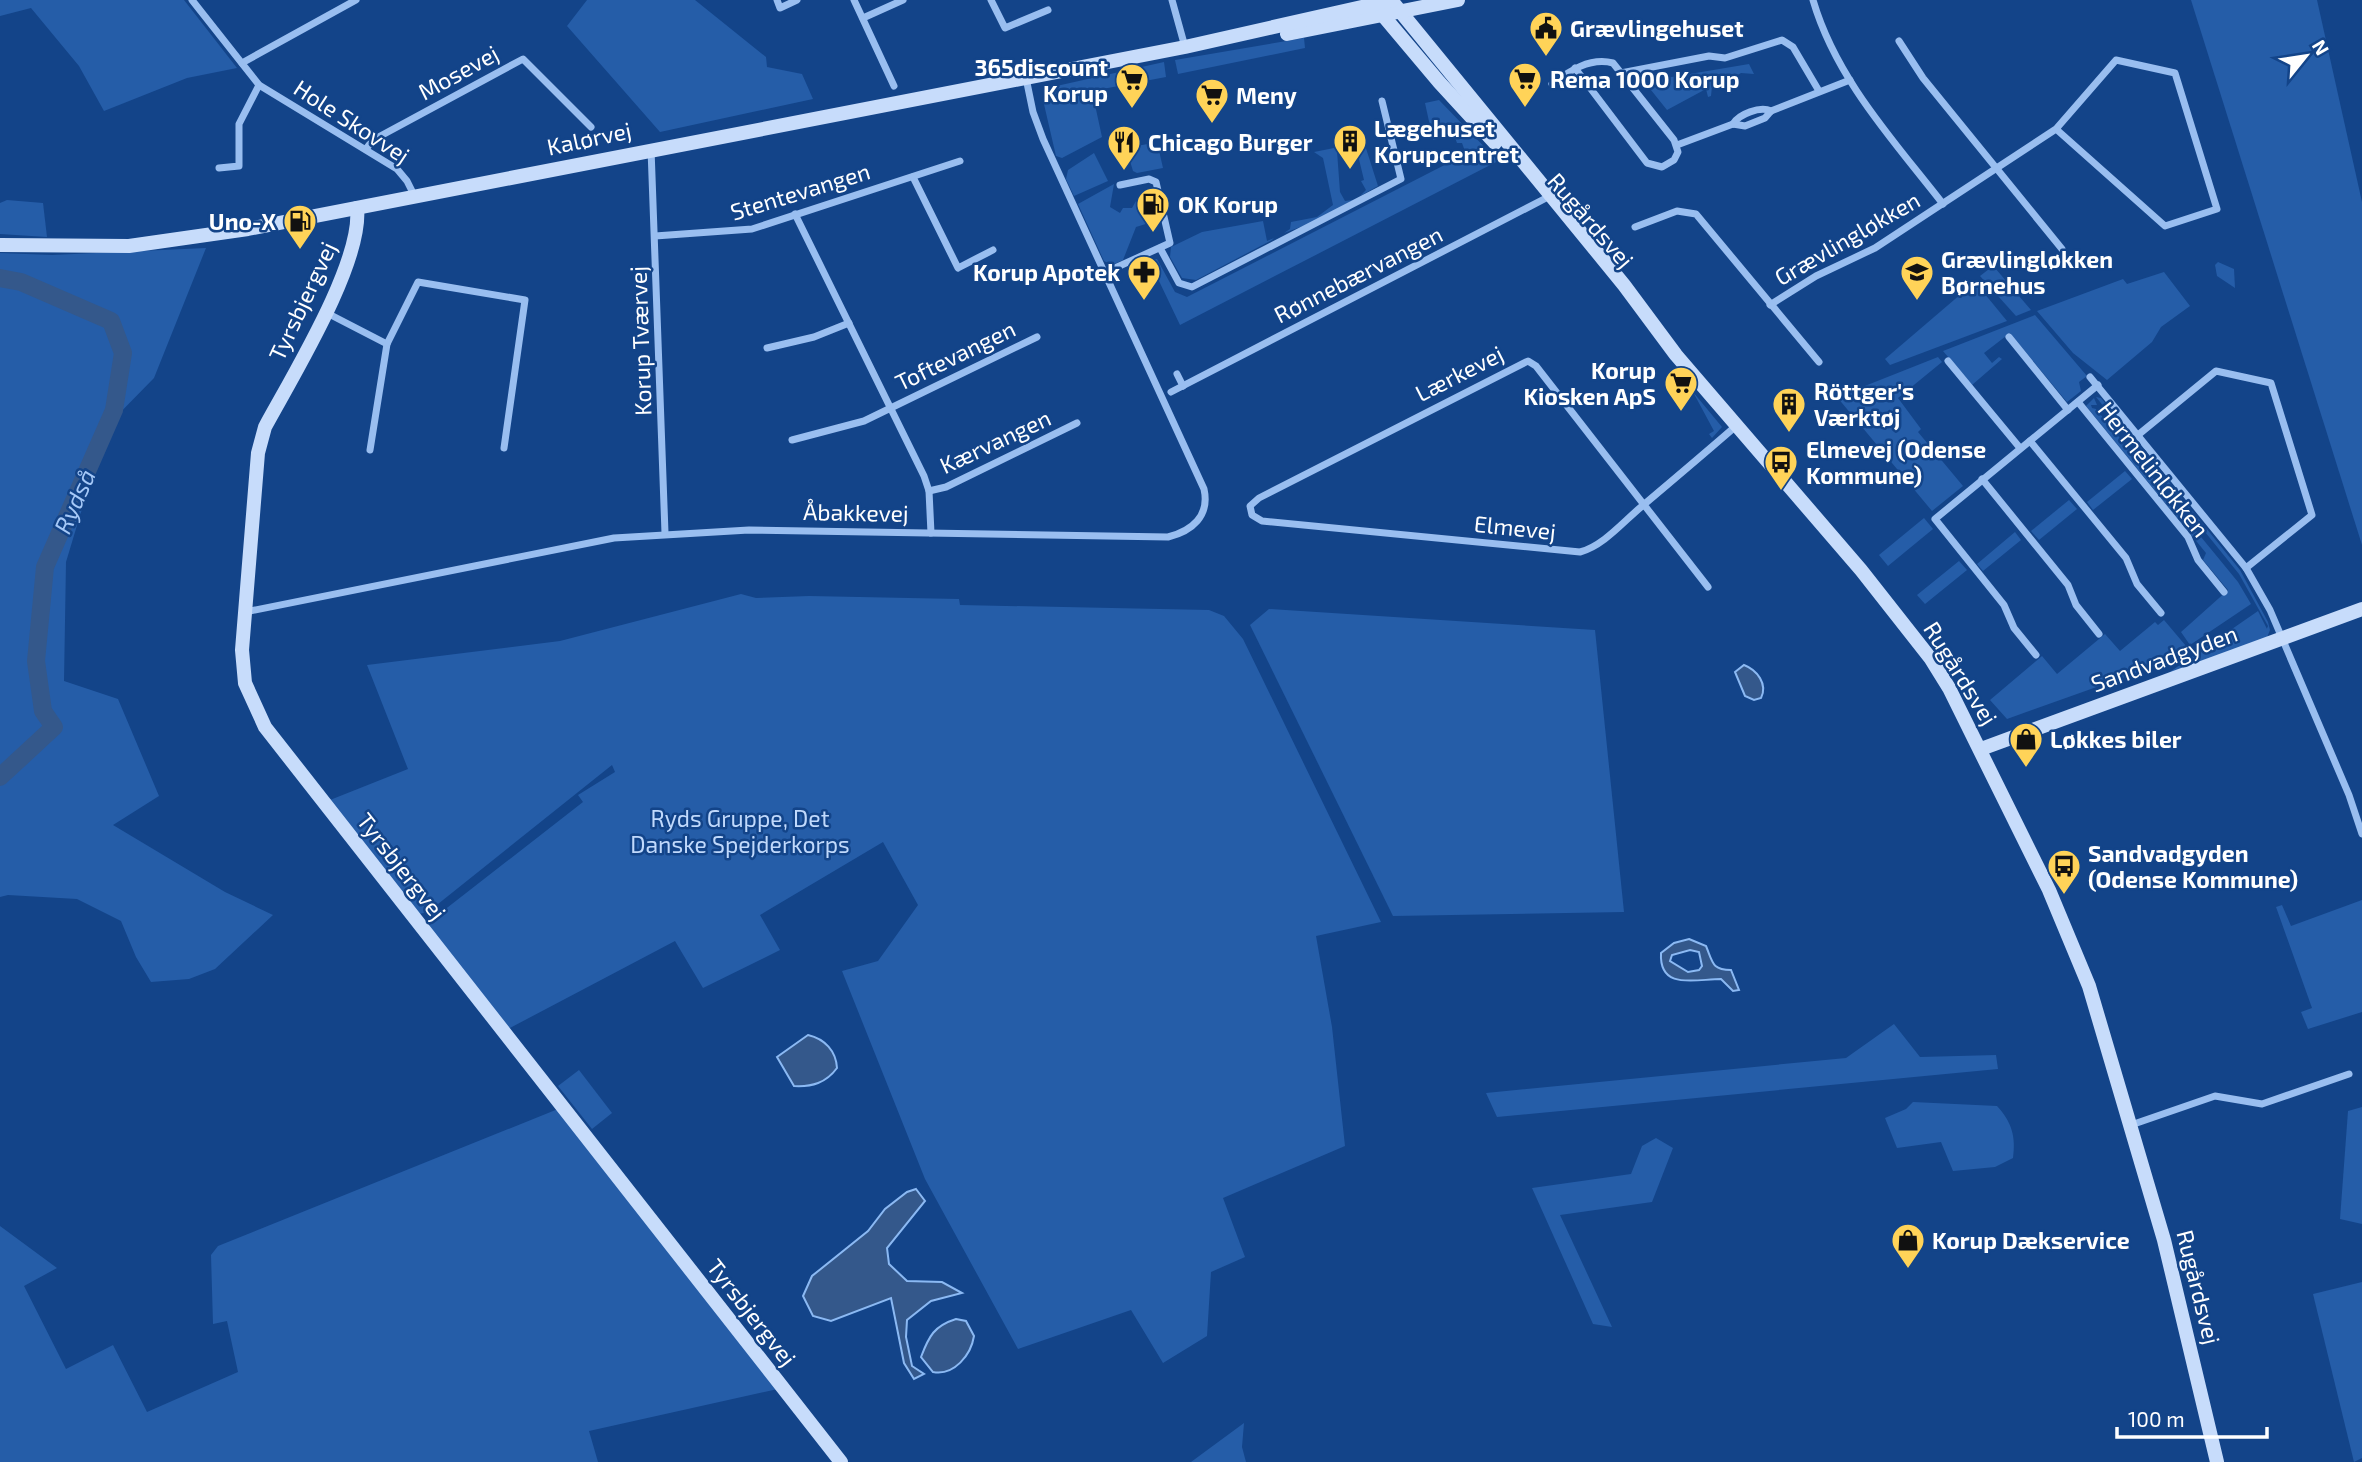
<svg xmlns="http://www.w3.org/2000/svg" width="2362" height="1462" font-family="'Exo 2',sans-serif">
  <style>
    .green { fill: #255da8 }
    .water { fill: #34588b; stroke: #8bb9f3; stroke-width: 2; fill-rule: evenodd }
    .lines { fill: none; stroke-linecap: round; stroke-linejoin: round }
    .river { stroke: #34588b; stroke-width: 18 }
    .street { stroke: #99bef0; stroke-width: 7 }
    .secondary { stroke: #c7dcfb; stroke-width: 14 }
    .labels { text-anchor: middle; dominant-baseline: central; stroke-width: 5; stroke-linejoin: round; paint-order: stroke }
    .poi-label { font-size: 23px; font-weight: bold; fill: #fff; stroke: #134489; text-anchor: start }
    .street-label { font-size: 23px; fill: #fff; stroke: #134489 }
    .park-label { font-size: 23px; fill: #c0d9fc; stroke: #134489 }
    .water-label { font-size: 24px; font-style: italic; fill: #a5c8f7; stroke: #134489 }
  </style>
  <rect width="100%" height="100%" fill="#134489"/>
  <g class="green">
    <path d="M 0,0 L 184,0 L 237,68 L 187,78 L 104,111 L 79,66 L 31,8 L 0,16 Z"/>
    <path d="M 587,0 L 695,0 L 766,57 L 767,67 L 802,74 L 813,99 L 660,132 L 567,26 Z"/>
    <path d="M 2191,0 L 2317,0 L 2362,202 L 2362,545 Z"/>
    <path d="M 1304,38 L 1305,48 L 1178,74 L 1175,60 Z"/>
    <path d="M 1164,62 L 1166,77 L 1092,91 L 1102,137 L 1062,158 L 1056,156 L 1043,100 L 1052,87 Z"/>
    <path d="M 1749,64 L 1754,74 L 1741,73 L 1731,79 L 1724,78 L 1712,86 L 1711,96 L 1708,97 L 1706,89 L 1667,110 L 1647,85 L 1648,81 Z"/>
    <path d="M 1439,100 L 1498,161 L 1180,325 L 1149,260 L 1157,259 L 1175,292 L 1187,297 L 1466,154 L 1462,143 L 1457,143 L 1454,135 L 1433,140 L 1425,103 Z"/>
    <path d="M 1364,142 L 1378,186 L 1360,196 L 1366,190 L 1361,181 L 1364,180 L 1356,147 L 1337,151 L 1340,192 L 1345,201 L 1353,200 L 1314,222 L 1284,233 L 1290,229 L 1291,222 L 1317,217 L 1333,205 L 1323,158 L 1314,152 Z"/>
    <path d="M 1153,143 L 1154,146 L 1158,146 L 1163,168 L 1137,173 L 1133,171 L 1126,148 Z"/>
    <path d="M 1094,153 L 1108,181 L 1074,196 L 1066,179 L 1068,170 Z"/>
    <path d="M 1114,184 L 1110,207 L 1120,213 L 1123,208 L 1132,208 L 1136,201 L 1144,200 L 1149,223 L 1136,227 L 1123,260 L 1112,265 L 1104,261 L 1078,204 Z"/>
    <path d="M 7,200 L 43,203 L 47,237 L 0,234 L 0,203 Z"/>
    <path d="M 1263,221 L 1267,241 L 1274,238 L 1272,240 L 1196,280 L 1182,278 L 1170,257 L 1171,247 L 1202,232 Z"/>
    <path d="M 206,248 L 154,378 L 107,426 L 66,562 L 64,681 L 118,699 L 159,796 L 113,825 L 225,892 L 273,915 L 215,969 L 189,979 L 151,982 L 136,957 L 121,921 L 77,899 L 8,895 L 0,897 L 0,253 L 52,255 Z"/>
    <path d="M 2218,262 L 2234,269 L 2235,288 L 2217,276 L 2215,265 Z"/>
    <path d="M 1993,266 L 1995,268 L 2031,310 L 2016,316 L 1980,276 Z"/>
    <path d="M 2164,272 L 2190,306 L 2161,327 L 2152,342 L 2107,380 L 2073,353 L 2037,311 L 2123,279 L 2127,284 Z"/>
    <path d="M 1975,282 L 2007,321 L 1890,365 L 1885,359 Z"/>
    <path d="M 2035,315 L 2087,376 L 2079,382 L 2081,391 L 2067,402 L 2010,333 L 1984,353 L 1992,363 L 1999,357 L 2002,359 L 1972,385 L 1943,351 Z"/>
    <path d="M 1938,357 L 1942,362 L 1898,398 L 1921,429 L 1918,432 L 1963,486 L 1932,511 L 1837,397 Z"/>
    <path d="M 1693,392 L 1722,427 L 1712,438 L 1709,434 L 1714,431 Z"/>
    <path d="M 2096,397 L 2101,398 L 2240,570 L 2268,622 L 2270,630 L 2266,640 L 2164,676 L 2258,611 L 2267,629 L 2263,638 L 2268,626 L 2239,574 Z"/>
    <path d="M 2094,398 L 2097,405 L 2091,405 L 2092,408 L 2096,409 L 2238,582 L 2251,604 L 2190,645 L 2181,632 L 2228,590 L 2203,560 L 2206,553 L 2086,406 Z"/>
    <path d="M 2125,471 L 2132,479 L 2093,510 L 2087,502 Z"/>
    <path d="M 2069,500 L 2077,509 L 2039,540 L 2031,531 Z"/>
    <path d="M 1924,518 L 1933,529 L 1888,566 L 1879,555 Z"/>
    <path d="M 2015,532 L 2021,540 L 1983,571 L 1977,564 Z"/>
    <path d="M 1959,561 L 1967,570 L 1925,604 L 1917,595 Z"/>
    <path d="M 741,594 L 756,598 L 809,596 L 959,599 L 960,605 L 1209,610 L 1224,616 L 1243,639 L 1381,922 L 1316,936 L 1332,1027 L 1345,1146 L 1223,1198 L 1245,1257 L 1211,1272 L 1207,1336 L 1163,1363 L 1131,1310 L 1018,1349 L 925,1179 L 842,971 L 878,961 L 918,905 L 883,842 L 760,915 L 780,950 L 703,988 L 675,941 L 508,1029 L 429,927 L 434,918 L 583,802 L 578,795 L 615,772 L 612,765 L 428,912 L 419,914 L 330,800 L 408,769 L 367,665 L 560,641 Z"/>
    <path d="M 1269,609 L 1595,630 L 1624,912 L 1393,916 L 1250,625 Z"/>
    <path d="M 2164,620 L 2186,646 L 2150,668 L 2007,719 L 1990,700 L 2042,656 L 2057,674 L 2105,634 L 2120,651 L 2155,622 L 2158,625 Z"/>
    <path d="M 2362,900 L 2362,1012 L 2308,1029 L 2301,1012 L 2312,1008 L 2276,907 L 2282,905 L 2291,926 Z"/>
    <path d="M 1894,1024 L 1920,1057 L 1996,1055 L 1998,1069 L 1497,1117 L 1486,1093 L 1846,1058 Z"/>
    <path d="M 579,1070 L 612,1113 L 592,1129 L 558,1086 Z"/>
    <path d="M 1913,1102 L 1997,1106 C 2012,1122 2016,1137 2013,1158 L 1995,1167 L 1953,1171 L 1941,1142 L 1897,1148 L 1885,1118 L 1906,1109 Z"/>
    <path d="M 2362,1107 L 2362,1224 L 2340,1219 L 2348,1111 Z"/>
    <path d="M 558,1109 L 778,1389 L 589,1431 L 598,1462 L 0,1462 L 0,1226 L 57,1268 L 24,1286 L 66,1369 L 113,1345 L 147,1412 L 238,1372 L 227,1321 L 213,1324 L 211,1255 L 218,1246 Z"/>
    <path d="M 1656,1138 L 1673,1148 L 1652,1202 L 1560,1215 L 1612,1327 L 1593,1324 L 1532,1188 L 1631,1174 L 1642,1146 Z"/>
    <path d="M 2362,1282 L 2362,1458 L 2354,1462 L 2313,1294 Z"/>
    <path d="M 1244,1423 L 1242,1447 L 1246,1462 L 1191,1462 Z"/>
  </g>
  <g class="water">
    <path d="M 1744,665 C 1757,670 1768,684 1761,698 L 1754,700 L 1745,696 L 1735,672 Z"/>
    <path d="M 1689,939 L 1706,946 C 1713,963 1712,970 1731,970 L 1739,990 L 1733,991 L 1721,979 C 1696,979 1659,991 1661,953 L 1674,943 ZM 1690,950 L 1699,952 L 1702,966 L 1699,970 L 1688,972 L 1670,961 L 1672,955 Z"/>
    <path d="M 808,1035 C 825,1039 836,1051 837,1068 C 826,1083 812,1087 794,1086 L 777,1057 Z"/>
    <path d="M 916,1189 L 925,1201 L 887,1248 L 889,1264 L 907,1281 L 942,1282 L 962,1293 L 931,1301 L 907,1320 L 906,1337 L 912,1366 L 924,1374 L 914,1379 L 904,1363 L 891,1298 L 831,1321 L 813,1316 L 803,1296 L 812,1276 L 868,1231 L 885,1209 L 907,1192 Z"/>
    <path d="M 956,1319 L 966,1321 L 974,1336 C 971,1355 954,1376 933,1372 L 921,1357 C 929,1336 934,1326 956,1319 Z"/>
  </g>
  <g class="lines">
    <path class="river" d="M 0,278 L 21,282 L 111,321 L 123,353 L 114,410 L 45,567 L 36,661 L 43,711 L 54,727 L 0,777"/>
    <g class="street">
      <path d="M 192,0 L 259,85 L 397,169 L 407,181 L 415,197"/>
      <path d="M 777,0 L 780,8 L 797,0"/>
      <path d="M 854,0 L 894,86"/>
      <path d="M 991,0 L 1005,28 L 1048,10"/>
      <path d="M 1172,0 L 1185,47"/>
      <path d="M 1813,0 C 1836,79 1894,141 1943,204"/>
      <path d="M 863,18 L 903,0"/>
      <path d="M 1899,41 L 1923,78 L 2062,249"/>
      <path d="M 242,63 L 356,0"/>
      <path d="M 1621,73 L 1709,56 L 1725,58 L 1782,40 L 1793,47 L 1819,91"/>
      <path d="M 1552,84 C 1569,71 1590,57 1613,63 L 1674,140 L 1678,152 L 1674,160 L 1662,167 L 1647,163 L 1575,68"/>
      <path d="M 1733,124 C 1739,114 1760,106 1771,111"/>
      <path d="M 1677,145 L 1733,124 L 1745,126 L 1765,118 L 1771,111 L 1850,80"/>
      <path d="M 366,149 L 373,140 L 523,59 L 591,127"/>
      <path d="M 651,149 L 665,533"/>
      <path d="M 219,168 L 239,166 L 239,124 L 259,85"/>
      <path d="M 913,177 L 958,268 L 993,250"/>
      <path d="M 795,214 L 924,476 L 929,491 L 931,533"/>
      <path d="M 1635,227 L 1677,211 L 1696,214 L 1819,362"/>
      <path d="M 655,236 L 752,229 L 960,161"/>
      <path d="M 1160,248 L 1179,283 L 1192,287 L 1401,179 L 1382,101"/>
      <path d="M 1104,273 L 1170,243 L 1156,182 L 1149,179 L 1120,185"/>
      <path d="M 1770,305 L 1816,276 L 1875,248 L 2056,129 L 2116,60 L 2175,73 L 2217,209 L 2165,226 L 2056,129"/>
      <path d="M 325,312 L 387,344"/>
      <path d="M 2009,337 L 2068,410"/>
      <path d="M 767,348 L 814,337 L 849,323"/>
      <path d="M 1948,361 L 2020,448"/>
      <path d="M 1177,374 L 1183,386"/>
      <path d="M 2090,377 L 2246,568 L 2270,610 L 2349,795 L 2362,834"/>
      <path d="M 1171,392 L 1550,196"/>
      <path d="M 2078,402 L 2188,537 L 2198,560 L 2224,592"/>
      <path d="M 2138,435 L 2216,371 L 2271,383 L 2312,515 L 2246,568"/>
      <path d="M 792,440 L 864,421 L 1037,337"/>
      <path d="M 2030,441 L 2126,558 L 2137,584 L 2161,613"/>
      <path d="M 370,450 L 387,344 L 418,282 L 525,300 L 504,448"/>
      <path d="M 1982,479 L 2068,585 L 2076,605 L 2099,634"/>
      <path d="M 929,491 L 946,487 L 1077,423"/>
      <path d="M 1708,587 L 1536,366 L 1528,361 L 1259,498 L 1250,506 L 1252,515 L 1262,521 L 1580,552 C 1603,546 1623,522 1641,507 C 1673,480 1705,453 1736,426"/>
      <path d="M 245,612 L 614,538 L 749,530 L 1168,537 C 1192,531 1210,516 1204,489 L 1043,139 L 1033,112 L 1026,78"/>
      <path d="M 2036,655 L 2014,628 L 2004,605 L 1935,519 L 2098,385"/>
      <path d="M 2131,1125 L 2215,1096 L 2262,1104 L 2349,1074"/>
    </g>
    <g class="secondary">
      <path d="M 1370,0 L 1439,82 L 1495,143"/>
      <path d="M 1391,0 L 1624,285 L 1676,355 L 1861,570 L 1931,659 L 1949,688 L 2049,890 L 2089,986 L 2164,1240 L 2217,1462"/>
      <path d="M 1287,34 L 1458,0"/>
      <path d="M 357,208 C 363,262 292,377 265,427 L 258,453 L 242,650 L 245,683 L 265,727 L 841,1462"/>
      <path d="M 0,245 L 129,246 L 248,229 L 1185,47 L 1393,0"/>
      <path d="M 1981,749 L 2362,609"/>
    </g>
  </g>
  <defs>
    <symbol id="civic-pin" viewBox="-11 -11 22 30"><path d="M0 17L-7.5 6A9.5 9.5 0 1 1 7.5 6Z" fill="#ffd358" stroke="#134489"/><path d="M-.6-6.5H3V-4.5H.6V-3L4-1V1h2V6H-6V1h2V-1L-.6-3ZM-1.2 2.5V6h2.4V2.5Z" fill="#111"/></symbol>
    <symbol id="supermarket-pin" viewBox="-11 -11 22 30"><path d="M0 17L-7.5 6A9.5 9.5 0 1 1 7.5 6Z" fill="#ffd358" stroke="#134489"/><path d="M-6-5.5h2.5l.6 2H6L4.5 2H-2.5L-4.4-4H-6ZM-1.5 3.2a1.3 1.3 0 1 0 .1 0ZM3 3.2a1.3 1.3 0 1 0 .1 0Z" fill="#111"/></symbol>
    <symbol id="building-pin" viewBox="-11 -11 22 30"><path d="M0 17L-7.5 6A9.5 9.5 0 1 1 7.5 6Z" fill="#ffd358" stroke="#134489"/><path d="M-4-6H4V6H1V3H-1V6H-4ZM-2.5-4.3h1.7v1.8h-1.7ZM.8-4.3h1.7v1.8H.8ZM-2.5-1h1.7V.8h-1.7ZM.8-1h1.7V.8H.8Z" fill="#111"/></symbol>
    <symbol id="restaurant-pin" viewBox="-11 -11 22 30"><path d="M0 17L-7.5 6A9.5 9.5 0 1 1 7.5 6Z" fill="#ffd358" stroke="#134489"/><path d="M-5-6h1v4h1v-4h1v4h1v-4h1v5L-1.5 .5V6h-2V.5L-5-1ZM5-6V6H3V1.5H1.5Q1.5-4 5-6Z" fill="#111"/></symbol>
    <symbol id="fuel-pin" viewBox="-11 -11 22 30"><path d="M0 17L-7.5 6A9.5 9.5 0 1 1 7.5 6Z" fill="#ffd358" stroke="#134489"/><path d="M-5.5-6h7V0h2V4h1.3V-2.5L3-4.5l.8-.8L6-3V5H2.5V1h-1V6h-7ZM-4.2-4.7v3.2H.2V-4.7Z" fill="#111"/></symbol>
    <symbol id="pharmacy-pin" viewBox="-11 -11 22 30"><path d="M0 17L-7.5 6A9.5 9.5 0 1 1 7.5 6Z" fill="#ffd358" stroke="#134489"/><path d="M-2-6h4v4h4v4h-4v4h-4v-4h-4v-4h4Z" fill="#111"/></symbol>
    <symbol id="school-pin" viewBox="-11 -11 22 30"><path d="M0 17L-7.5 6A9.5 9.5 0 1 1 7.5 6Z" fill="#ffd358" stroke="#134489"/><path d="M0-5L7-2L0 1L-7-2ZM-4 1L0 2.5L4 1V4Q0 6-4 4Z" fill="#111"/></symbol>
    <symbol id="bus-pin" viewBox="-11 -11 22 30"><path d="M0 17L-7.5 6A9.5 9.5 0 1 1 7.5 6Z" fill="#ffd358" stroke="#134489"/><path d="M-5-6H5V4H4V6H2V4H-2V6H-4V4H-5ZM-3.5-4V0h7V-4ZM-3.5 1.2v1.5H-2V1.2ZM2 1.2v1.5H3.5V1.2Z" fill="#111"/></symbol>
    <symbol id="shop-pin" viewBox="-11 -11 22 30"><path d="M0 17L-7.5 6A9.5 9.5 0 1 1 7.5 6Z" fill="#ffd358" stroke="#134489"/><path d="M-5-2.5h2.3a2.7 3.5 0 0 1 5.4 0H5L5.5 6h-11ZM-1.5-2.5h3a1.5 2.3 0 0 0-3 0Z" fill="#111"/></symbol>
  </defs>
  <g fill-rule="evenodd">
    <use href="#civic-pin" x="1527" y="9" width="38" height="52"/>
    <use href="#supermarket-pin" x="1506" y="60" width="38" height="52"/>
    <use href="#supermarket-pin" x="1113" y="61" width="38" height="52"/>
    <use href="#supermarket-pin" x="1193" y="76" width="38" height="52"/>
    <use href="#building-pin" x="1331" y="122" width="38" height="52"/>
    <use href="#restaurant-pin" x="1105" y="123" width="38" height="52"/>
    <use href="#fuel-pin" x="1134" y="185" width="38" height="52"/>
    <use href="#fuel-pin" x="281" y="202" width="38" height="52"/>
    <use href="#pharmacy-pin" x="1125" y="253" width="38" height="52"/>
    <use href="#school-pin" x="1898" y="253" width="38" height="52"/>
    <use href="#supermarket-pin" x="1662" y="364" width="38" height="52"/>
    <use href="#building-pin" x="1770" y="385" width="38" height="52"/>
    <use href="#bus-pin" x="1762" y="443" width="38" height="52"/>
    <use href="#shop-pin" x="2007" y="720" width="38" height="52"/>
    <use href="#bus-pin" x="2045" y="847" width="38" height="52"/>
    <use href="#shop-pin" x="1889" y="1221" width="38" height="52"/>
  </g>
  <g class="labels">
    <g class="poi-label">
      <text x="1570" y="28">Grævlingehuset</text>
      <text x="1108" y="67" text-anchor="end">365discount<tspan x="1108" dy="26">Korup</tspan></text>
      <text x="1550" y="79">Rema 1000 Korup</text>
      <text x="1236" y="95">Meny</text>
      <text x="1374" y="128">Lægehuset<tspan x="1374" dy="26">Korupcentret</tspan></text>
      <text x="1148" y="142">Chicago Burger</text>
      <text x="1178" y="204">OK Korup</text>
      <text x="276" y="221" text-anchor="end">Uno-X</text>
      <text x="1941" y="259">Grævlingløkken<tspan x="1941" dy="26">Børnehus</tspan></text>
      <text x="1120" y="272" text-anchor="end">Korup Apotek</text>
      <text x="1656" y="370" text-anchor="end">Korup<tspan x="1656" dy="26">Kiosken ApS</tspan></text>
      <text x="1814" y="391">Röttger's<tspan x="1814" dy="26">Værktøj</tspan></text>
      <text x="1806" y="449">Elmevej (Odense<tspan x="1806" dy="26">Kommune)</tspan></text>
      <text x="2050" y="739">Løkkes biler</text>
      <text x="2088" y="853">Sandvadgyden<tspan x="2088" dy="26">(Odense Kommune)</tspan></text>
      <text x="1932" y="1240">Korup Dækservice</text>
    </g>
    <g class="street-label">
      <text transform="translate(458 72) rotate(-29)">Mosevej</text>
      <text transform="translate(352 121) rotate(33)">Hole Skovvej</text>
      <text transform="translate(589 138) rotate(-12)">Kalørvej</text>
      <text transform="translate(800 191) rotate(-17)">Stentevangen</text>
      <text transform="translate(1591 220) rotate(49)">Rugårdsvej</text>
      <text transform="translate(1847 238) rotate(-30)">Grævlingløkken</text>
      <text transform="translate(1358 274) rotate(-27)">Rønnebærvangen</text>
      <text transform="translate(302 301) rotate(-65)">Tyrsbjergvej</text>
      <text transform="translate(640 341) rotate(-92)">Korup Tværvej</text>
      <text transform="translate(955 355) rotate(-26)">Toftevangen</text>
      <text transform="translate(1459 373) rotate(-27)">Lærkevej</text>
      <text transform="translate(995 441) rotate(-25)">Kærvangen</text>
      <text transform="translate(2154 469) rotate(52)">Hermelinløkken</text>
      <text transform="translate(856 512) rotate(1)">Åbakkevej</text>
      <text transform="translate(1515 527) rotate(6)">Elmevej</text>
      <text transform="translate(2164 658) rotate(-20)">Sandvadgyden</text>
      <text transform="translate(1961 673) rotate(58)">Rugårdsvej</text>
      <text transform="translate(402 866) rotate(52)">Tyrsbjergvej</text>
      <text transform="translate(2199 1287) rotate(76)">Rugårdsvej</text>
      <text transform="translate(752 1312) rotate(52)">Tyrsbjergvej</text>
    </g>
    <g class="park-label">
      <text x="740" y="818">Ryds Gruppe, Det<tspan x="740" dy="26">Danske Spejderkorps</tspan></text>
    </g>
    <g class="water-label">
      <text transform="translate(74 501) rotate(-66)">Rydså</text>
    </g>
  </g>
  <g transform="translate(2306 56) rotate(60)" stroke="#134489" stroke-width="5" paint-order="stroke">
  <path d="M0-5L12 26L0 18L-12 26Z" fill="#ffffff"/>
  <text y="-10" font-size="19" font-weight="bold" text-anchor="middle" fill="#ffffff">N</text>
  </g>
  <path d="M2117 1427v10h150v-10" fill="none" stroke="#ffffff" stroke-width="3.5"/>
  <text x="2128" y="1427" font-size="21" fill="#ffffff" stroke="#134489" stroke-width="5" paint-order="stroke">100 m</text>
</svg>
